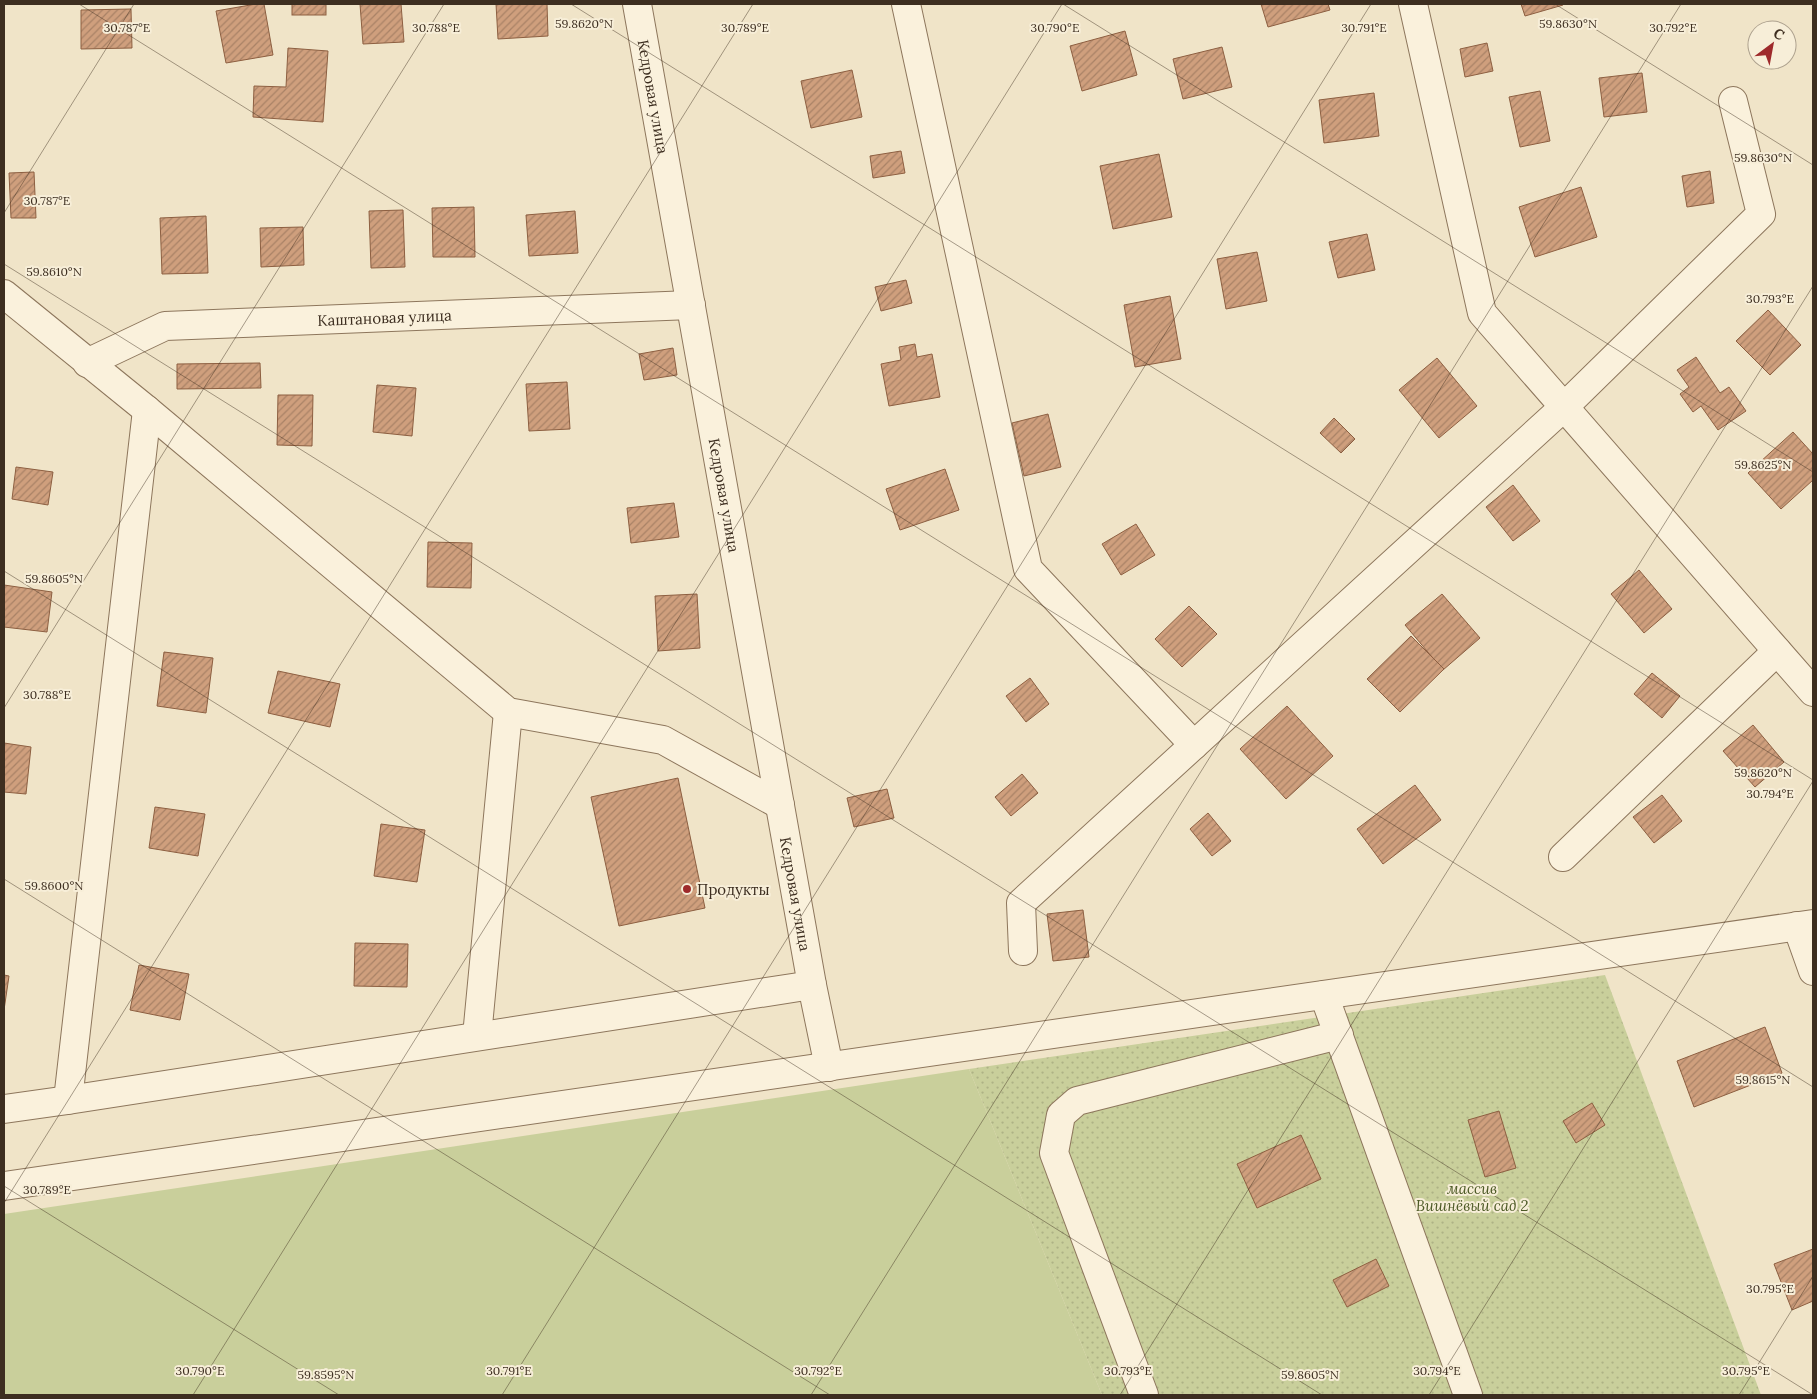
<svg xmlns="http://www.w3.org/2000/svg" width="1817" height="1399" font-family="Lora,serif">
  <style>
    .grass { fill: #c9cf9b }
    .garden { fill: url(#garden-dots) }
    .building { fill: url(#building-hatch); stroke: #8d5f41 }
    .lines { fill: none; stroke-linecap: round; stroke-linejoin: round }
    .minor-casing { stroke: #8d765c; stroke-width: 30 }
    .minor { stroke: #faf1dc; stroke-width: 28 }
    .ticks { fill: none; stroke: #3d2e20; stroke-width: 1; stroke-opacity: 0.45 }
    .poi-dot { fill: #9e2a2b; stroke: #f7eed8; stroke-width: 2 }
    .labels { text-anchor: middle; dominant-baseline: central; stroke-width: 4; stroke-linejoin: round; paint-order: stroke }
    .street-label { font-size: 15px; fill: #3d2e20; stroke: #f7eed8 }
    .poi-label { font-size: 15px; fill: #3d2e20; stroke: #f7eed8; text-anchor: start }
    .park-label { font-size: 15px; font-style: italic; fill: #4d5a26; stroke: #f7eed8 }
    .ticks-label { font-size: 12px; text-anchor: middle; fill: #3d2e20; stroke: #f7eed8; stroke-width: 4; stroke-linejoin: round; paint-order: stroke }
  </style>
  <defs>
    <pattern id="garden-dots" width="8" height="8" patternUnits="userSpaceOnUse" patternTransform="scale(1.25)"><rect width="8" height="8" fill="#c9cf9b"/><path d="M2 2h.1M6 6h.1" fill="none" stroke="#aeb285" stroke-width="1.8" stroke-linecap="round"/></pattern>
    <pattern id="building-hatch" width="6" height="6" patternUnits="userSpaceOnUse" patternTransform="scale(1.25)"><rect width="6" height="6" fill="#cf9f7d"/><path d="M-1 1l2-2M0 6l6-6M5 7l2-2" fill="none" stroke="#a98266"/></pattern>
  </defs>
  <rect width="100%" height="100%" fill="#f0e4c8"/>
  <path class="grass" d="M 969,1069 L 1102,1395 L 4,1395 L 4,1214 Z"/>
  <path class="garden" d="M 1605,975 L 1761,1395 L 1102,1395 L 969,1069 Z"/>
  <g class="building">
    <path d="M 256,4 L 264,4 L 273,55 L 226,63 L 216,11 Z"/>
    <rect x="292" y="4" width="34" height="11"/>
    <path d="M 360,4 L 401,4 L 404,42 L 363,44 Z"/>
    <path d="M 496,4 L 547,4 L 548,36 L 498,39 Z"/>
    <path d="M 1261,4 L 1328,4 L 1330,10 L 1268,27 Z"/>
    <path d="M 1521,4 L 1563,4 L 1563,5 L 1525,16 Z"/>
    <path d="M 131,9 L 132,48 L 81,49 L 81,10 Z"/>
    <path d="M 1125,31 L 1137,75 L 1082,91 L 1070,46 Z"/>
    <path d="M 1487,43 L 1493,71 L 1465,77 L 1460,49 Z"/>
    <path d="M 1222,47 L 1232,87 L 1183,99 L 1173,59 Z"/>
    <path d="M 288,48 L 328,51 L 323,122 L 253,117 L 254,86 L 286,87 Z"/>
    <path d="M 852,70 L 862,117 L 811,128 L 801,81 Z"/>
    <path d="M 1642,73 L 1647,112 L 1604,117 L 1599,78 Z"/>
    <path d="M 1540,91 L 1550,141 L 1520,147 L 1509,97 Z"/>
    <path d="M 1374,93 L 1379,136 L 1324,143 L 1319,100 Z"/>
    <path d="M 901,151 L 905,173 L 873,178 L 870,156 Z"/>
    <path d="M 1159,154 L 1172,217 L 1113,229 L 1100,166 Z"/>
    <path d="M 1710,171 L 1714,203 L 1687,207 L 1682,176 Z"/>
    <path d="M 34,172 L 36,218 L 11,218 L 9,173 Z"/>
    <path d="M 1581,187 L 1597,237 L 1535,257 L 1519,207 Z"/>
    <path d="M 474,207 L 475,257 L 433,257 L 432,208 Z"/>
    <path d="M 403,210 L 405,267 L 371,268 L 369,211 Z"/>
    <path d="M 575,211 L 578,253 L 529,256 L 526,215 Z"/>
    <path d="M 206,216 L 208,273 L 162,274 L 160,218 Z"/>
    <path d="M 303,227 L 304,265 L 261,267 L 260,228 Z"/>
    <path d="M 1367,234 L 1375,270 L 1338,278 L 1329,242 Z"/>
    <path d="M 1257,252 L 1267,301 L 1226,309 L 1217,259 Z"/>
    <path d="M 906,280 L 912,303 L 881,311 L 875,287 Z"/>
    <path d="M 1170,296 L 1181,359 L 1135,367 L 1124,305 Z"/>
    <path d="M 1768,310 L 1801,345 L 1770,375 L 1736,341 Z"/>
    <path d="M 915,344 L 917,357 L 932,354 L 940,397 L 889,406 L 881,364 L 901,360 L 899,347 Z"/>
    <path d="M 673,348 L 677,375 L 644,380 L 639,354 Z"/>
    <path d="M 1696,357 L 1720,393 L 1729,387 L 1746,411 L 1718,430 L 1701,406 L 1693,412 L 1680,394 L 1689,387 L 1677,370 Z"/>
    <path d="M 1437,358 L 1477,406 L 1439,438 L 1399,390 Z"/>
    <path d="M 260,363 L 261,388 L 177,389 L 177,364 Z"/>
    <path d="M 567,382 L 570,429 L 529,431 L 526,384 Z"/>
    <path d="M 377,385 L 416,388 L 412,436 L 373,432 Z"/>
    <path d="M 278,395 L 313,395 L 312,446 L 277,445 Z"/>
    <path d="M 1048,414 L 1061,467 L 1024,476 L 1012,423 Z"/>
    <path d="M 1334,418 L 1355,439 L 1341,453 L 1320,433 Z"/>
    <path d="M 1793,432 L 1813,454 L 1813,480 L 1781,509 L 1748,473 Z"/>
    <path d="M 16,467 L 53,472 L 48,505 L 12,499 Z"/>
    <path d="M 945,469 L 959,510 L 900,530 L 886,489 Z"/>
    <path d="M 1513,485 L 1540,521 L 1513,541 L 1486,507 Z"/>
    <path d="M 674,503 L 679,537 L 631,543 L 627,508 Z"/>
    <path d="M 1136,524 L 1155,555 L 1121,575 L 1102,544 Z"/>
    <path d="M 428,542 L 472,543 L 471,588 L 427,587 Z"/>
    <path d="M 1639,570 L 1672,609 L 1644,633 L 1611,594 Z"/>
    <path d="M 4,585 L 52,592 L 47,632 L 4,627 Z"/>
    <path d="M 697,594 L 700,648 L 658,651 L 655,596 Z"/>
    <path d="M 1442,594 L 1480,638 L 1443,670 L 1405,625 Z"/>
    <path d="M 1189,606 L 1217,634 L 1182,667 L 1155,639 Z"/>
    <path d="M 1411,636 L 1444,669 L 1400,712 L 1367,679 Z"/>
    <path d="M 164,652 L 213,658 L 206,713 L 157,706 Z"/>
    <path d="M 278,671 L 340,684 L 330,727 L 268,713 Z"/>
    <path d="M 1652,673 L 1680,696 L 1662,718 L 1634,694 Z"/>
    <path d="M 1030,678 L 1049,704 L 1026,722 L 1006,696 Z"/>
    <path d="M 1287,706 L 1333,756 L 1286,799 L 1240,749 Z"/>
    <path d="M 1753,725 L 1784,762 L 1755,787 L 1723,751 Z"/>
    <path d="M 4,743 L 31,747 L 26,794 L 4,792 Z"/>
    <path d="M 1022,774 L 1038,793 L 1011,816 L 995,797 Z"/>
    <path d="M 678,778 L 705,908 L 619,926 L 591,797 Z"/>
    <path d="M 1415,785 L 1441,820 L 1383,864 L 1357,829 Z"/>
    <path d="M 887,789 L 894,818 L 854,827 L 847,798 Z"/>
    <path d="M 1662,795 L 1682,821 L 1654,843 L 1633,817 Z"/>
    <path d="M 155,807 L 205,814 L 198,856 L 149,848 Z"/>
    <path d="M 1208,813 L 1231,841 L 1212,856 L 1190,829 Z"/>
    <path d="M 381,824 L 425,830 L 417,882 L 374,876 Z"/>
    <path d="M 1083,910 L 1089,957 L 1053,961 L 1047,914 Z"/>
    <path d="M 355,943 L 408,944 L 407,987 L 354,986 Z"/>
    <path d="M 139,965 L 189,974 L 180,1020 L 130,1010 Z"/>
    <path d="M 4,975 L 9,976 L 4,1010 Z"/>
    <path d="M 1765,1027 L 1782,1073 L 1694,1107 L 1677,1061 Z"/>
    <path d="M 1592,1103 L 1605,1125 L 1576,1143 L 1563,1121 Z"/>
    <path d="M 1499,1111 L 1516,1168 L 1485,1177 L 1468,1120 Z"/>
    <path d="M 1301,1135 L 1321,1179 L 1257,1208 L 1237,1164 Z"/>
    <path d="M 1813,1249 L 1813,1301 L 1792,1310 L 1774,1264 Z"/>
    <path d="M 1376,1259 L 1389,1286 L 1347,1307 L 1333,1280 Z"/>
  </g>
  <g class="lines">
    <defs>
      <g id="minor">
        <path id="s1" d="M 637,4 L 812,985 L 829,1067"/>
        <path d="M 906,4 L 1028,569 L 1194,745"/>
        <path d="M 1413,4 L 1482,313 L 1813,692"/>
        <path d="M 4,294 L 147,410 L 508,712 L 663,740 L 780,805"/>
        <path id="s2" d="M 87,363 L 165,326 L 691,305"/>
        <path d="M 1563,857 L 1777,651"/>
        <path d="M 1797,926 L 1813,971"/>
        <path d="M 1023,951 L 1021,903 L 1564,407 L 1761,214 L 1733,101"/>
        <path d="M 1324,995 L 1468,1395"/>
        <path d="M 477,1036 L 508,712"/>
        <path d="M 68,1100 L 147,410"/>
        <path d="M 4,1109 L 68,1100 L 812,985"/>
        <path d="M 4,1186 L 1813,924"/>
        <path d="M 1144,1395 L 1054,1153 L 1061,1115 L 1077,1101 L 1339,1035"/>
      </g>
    </defs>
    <use href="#minor" class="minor-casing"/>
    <use href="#minor" class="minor"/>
  </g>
  <path class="ticks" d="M 79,4 L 1813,1087M 571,4 L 1813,780M 1063,4 L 1813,472M 1555,4 L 1813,165M 4,213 L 134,4M 4,264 L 1813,1395M 4,571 L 1322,1395M 4,708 L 444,4M 4,879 L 830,1395M 4,1186 L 339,1395M 4,1203 L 753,4M 193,1395 L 1062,4M 502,1395 L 1371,4M 811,1395 L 1681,4M 1120,1395 L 1813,286M 1429,1395 L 1813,781M 1739,1395 L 1813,1276"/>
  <circle class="poi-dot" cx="687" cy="889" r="5"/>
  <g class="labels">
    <g class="street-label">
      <text stroke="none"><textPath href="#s1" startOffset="94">Кедровая улица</textPath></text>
      <text stroke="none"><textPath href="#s2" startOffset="306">Каштановая улица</textPath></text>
      <text stroke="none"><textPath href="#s1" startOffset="499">Кедровая улица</textPath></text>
      <text stroke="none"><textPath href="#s1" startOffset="904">Кедровая улица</textPath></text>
    </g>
    <g class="poi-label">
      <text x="697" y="889">Продукты</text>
    </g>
    <g class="park-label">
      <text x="1472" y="1188">массив<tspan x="1472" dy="17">Вишнёвый сад 2</tspan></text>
    </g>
  </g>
  <g class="ticks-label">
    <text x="584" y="28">59.8620°N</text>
    <text x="1568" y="28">59.8630°N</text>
    <text x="127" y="32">30.787°E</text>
    <text x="436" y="32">30.788°E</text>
    <text x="745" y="32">30.789°E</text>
    <text x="1055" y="32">30.790°E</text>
    <text x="1364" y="32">30.791°E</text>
    <text x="1673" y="32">30.792°E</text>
    <text x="1763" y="162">59.8630°N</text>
    <text x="47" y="205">30.787°E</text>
    <text x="54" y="276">59.8610°N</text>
    <text x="1770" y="303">30.793°E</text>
    <text x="1763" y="469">59.8625°N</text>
    <text x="54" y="583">59.8605°N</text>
    <text x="47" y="699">30.788°E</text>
    <text x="1763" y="777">59.8620°N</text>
    <text x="1770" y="798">30.794°E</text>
    <text x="54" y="890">59.8600°N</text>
    <text x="1763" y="1084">59.8615°N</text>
    <text x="47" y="1194">30.789°E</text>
    <text x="1770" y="1293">30.795°E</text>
    <text x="200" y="1375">30.790°E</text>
    <text x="509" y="1375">30.791°E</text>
    <text x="818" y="1375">30.792°E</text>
    <text x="1128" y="1375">30.793°E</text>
    <text x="1437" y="1375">30.794°E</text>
    <text x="1746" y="1375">30.795°E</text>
    <text x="326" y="1379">59.8595°N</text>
    <text x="1310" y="1379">59.8605°N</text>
  </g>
  <rect width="1817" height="1399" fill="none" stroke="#3d2e20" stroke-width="10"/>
  <g transform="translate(1772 45) rotate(32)"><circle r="24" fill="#f7eed8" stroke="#ada18e"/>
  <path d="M0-4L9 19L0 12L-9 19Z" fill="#9e2a2b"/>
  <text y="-8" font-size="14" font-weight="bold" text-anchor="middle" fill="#3d2e20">С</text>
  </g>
</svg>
